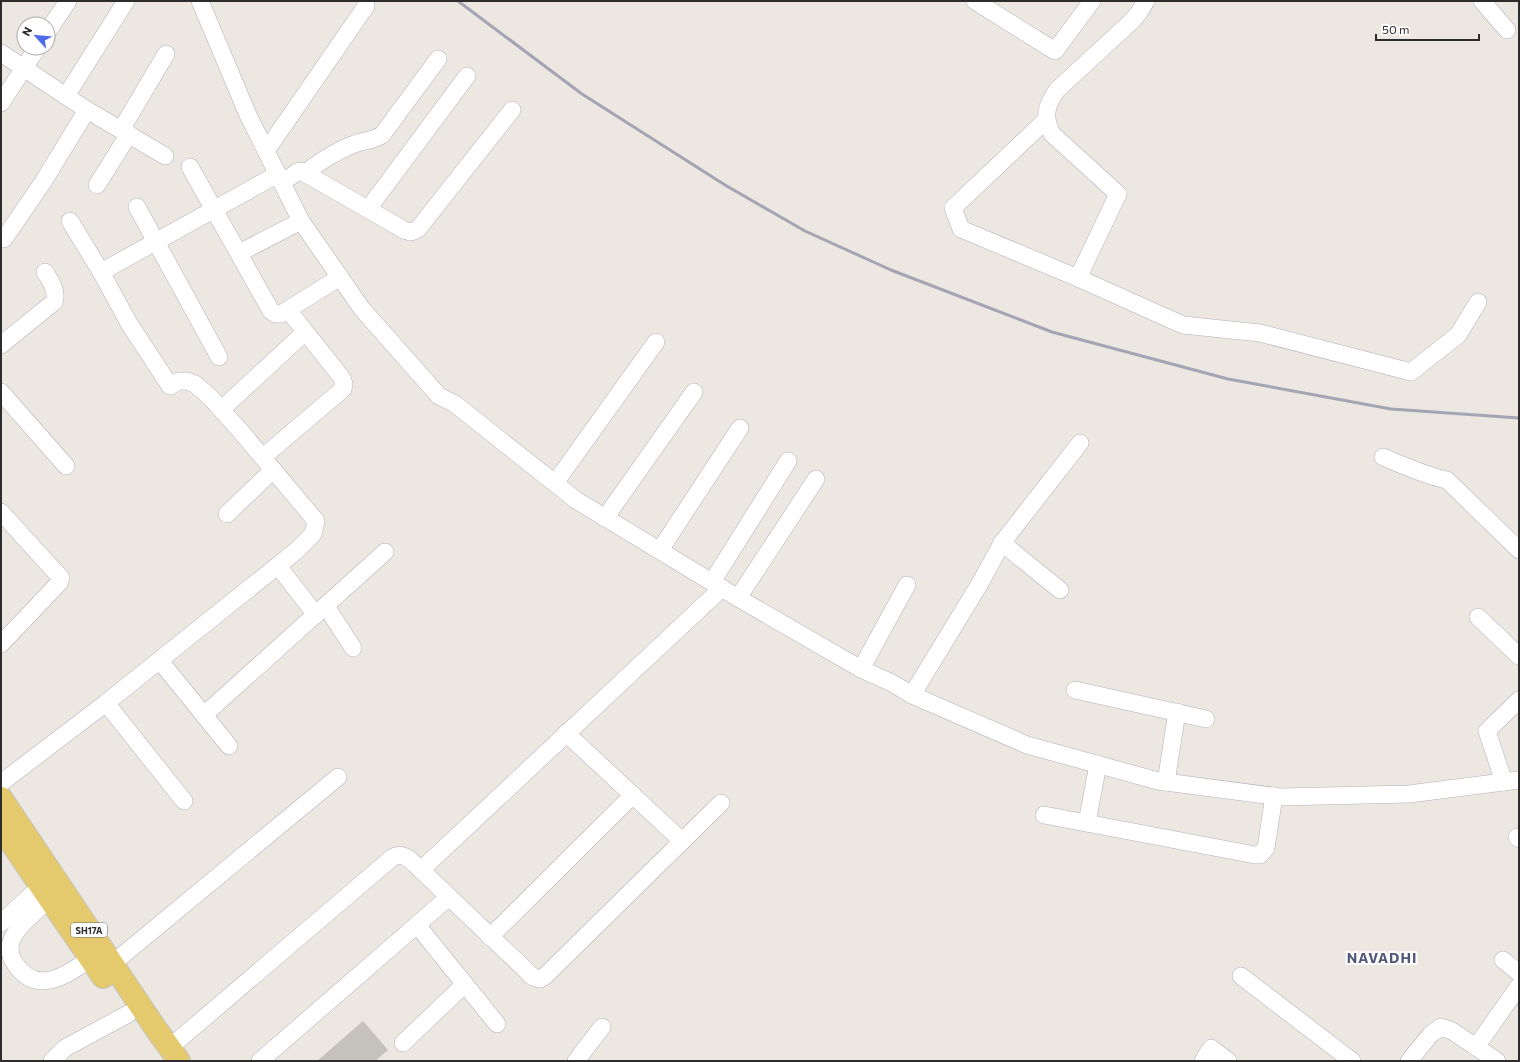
<svg xmlns="http://www.w3.org/2000/svg" width="1520" height="1062" font-family="Commissioner,sans-serif">
  <style>
    .building { fill: #c5c1bb }
    .lines { fill: none; stroke-linecap: round; stroke-linejoin: round }
    .minor-casing { stroke: #b0b1bb; stroke-width: 18 }
    .major-casing { stroke: #c4c4c4; stroke-width: 24 }
    .minor { stroke: #fff; stroke-width: 17 }
    .major { stroke: #e4c96d; stroke-width: 22 }
    .rail { stroke: #a3a5b4; stroke-width: 3 }
    .labels { text-anchor: middle; dominant-baseline: central; stroke-width: 4; stroke-linejoin: round; paint-order: stroke }
    .shield { fill: #fff; stroke: #6b6b6b; stroke-width: 1 }
    .shield-label { font-size: 9px; font-weight: bold; fill: #2c2c2c }
    .district-label { font-size: 14px; font-weight: bold; letter-spacing: 1px; fill: #505779; stroke: #fff }
  </style>
  <rect width="100%" height="100%" fill="#ece7e0"/>
  <path class="building" d="M 363,1021 L 388,1050 L 375,1061 L 317,1061 Z"/>
  <g class="lines">
    <defs>
      <g id="minor">
        <path d="M 200,1 L 248,115 L 301,221 L 362,309 L 439,396 L 455,404 L 576,500 L 738,598 L 861,669 L 892,683 L 912,695 L 1027,745 L 1158,781 L 1280,797 L 1409,794 L 1519,780"/>
        <path d="M 975,1 L 1055,51 L 1092,1"/>
        <path d="M 1146,1 L 1140,11 L 1133,20 L 1057,90 C 1046,106 1043,116 1052,134 L 1118,194 L 1078,278 L 1183,325 L 1260,333 L 1411,372 L 1458,335 L 1478,302"/>
        <path d="M 1482,1 L 1507,30"/>
        <path d="M 48,31 L 68,1"/>
        <path d="M 1,53 L 87,110 L 121,130 L 166,54"/>
        <path d="M 66,96 L 126,1"/>
        <path d="M 1,103 L 37,48"/>
        <path d="M 1046,120 L 953,208 L 961,229 L 1078,278"/>
        <path d="M 121,130 L 165,156"/>
        <path d="M 266,151 L 366,6"/>
        <path d="M 190,167 L 271,311 L 275,314 L 281,314 L 340,277"/>
        <path d="M 305,173 C 320,162 334,152 352,145 C 361,141 372,141 382,135 L 438,59"/>
        <path d="M 282,183 L 297,172 L 301,171 L 404,230 L 411,232 L 418,229 L 512,110"/>
        <path d="M 97,185 L 129,134"/>
        <path d="M 137,207 L 219,357"/>
        <path d="M 368,209 L 467,76"/>
        <path d="M 1,239 L 4,239 L 43,182 L 87,110"/>
        <path d="M 239,253 L 301,221"/>
        <path d="M 101,272 L 278,174"/>
        <path d="M 1,345 L 54,302 C 58,291 50,281 45,272"/>
        <path d="M 1,392 L 66,466"/>
        <path d="M 222,409 L 305,332"/>
        <path d="M 263,457 L 343,389 L 344,384 L 342,378 L 288,310"/>
        <path d="M 1383,457 C 1402,465 1426,476 1447,480 L 1519,550"/>
        <path d="M 555,483 L 656,342"/>
        <path d="M 1,512 L 61,578 L 59,583 L 1,644"/>
        <path d="M 227,514 L 273,470"/>
        <path d="M 605,518 L 694,392"/>
        <path d="M 1002,543 L 1060,590"/>
        <path d="M 660,550 L 740,428"/>
        <path d="M 278,566 L 316,615"/>
        <path d="M 712,582 L 788,461"/>
        <path d="M 738,598 L 816,479"/>
        <path d="M 326,606 L 353,648"/>
        <path d="M 1478,617 L 1519,656"/>
        <path d="M 160,661 L 229,746"/>
        <path d="M 861,669 L 907,585"/>
        <path d="M 1075,690 L 1206,719"/>
        <path d="M 912,695 L 979,585 L 1002,543 L 1080,443"/>
        <path d="M 106,703 L 184,801"/>
        <path d="M 204,715 L 385,552"/>
        <path d="M 566,733 L 682,841"/>
        <path d="M 1166,782 L 1177,712"/>
        <path d="M 1504,782 L 1487,731 L 1519,700"/>
        <path d="M 1,783 L 106,703 L 296,551 L 313,534 L 316,521 L 243,434 L 210,397 L 195,384 L 187,381 L 179,381 L 170,386 L 130,325 L 101,272 L 70,221"/>
        <path d="M 1044,815 L 1255,855 L 1260,855 L 1266,848 L 1274,796"/>
        <path d="M 1087,823 L 1098,764"/>
        <path d="M 1517,837 L 1519,839"/>
        <path d="M 421,870 L 722,588"/>
        <path d="M 59,892 C 47,901 20,923 13,937 C 8,947 9,956 16,965 C 38,996 66,975 90,959"/>
        <path d="M 1,923 L 41,886"/>
        <path d="M 417,925 L 497,1024"/>
        <path d="M 490,937 L 633,795"/>
        <path d="M 1503,960 L 1519,973"/>
        <path d="M 112,964 L 338,777"/>
        <path d="M 1241,976 L 1352,1061"/>
        <path d="M 403,1043 L 465,984"/>
        <path d="M 1476,1047 L 1519,986"/>
        <path d="M 169,1048 L 393,857 C 405,851 413,863 421,870 L 533,977 L 540,979 L 545,976 L 721,803"/>
        <path d="M 52,1061 L 65,1048 L 128,1014"/>
        <path d="M 260,1061 L 449,897"/>
        <path d="M 576,1061 L 602,1027"/>
        <path d="M 1203,1061 L 1211,1048 L 1228,1061"/>
        <path d="M 1409,1061 L 1431,1034 L 1441,1027 L 1452,1031 L 1497,1061"/>
      </g>
      <g id="major">
        <path d="M 1,798 L 156,1029 L 179,1061"/>
        <path d="M 1,828 L 103,977"/>
      </g>
    </defs>
    <use href="#minor" class="minor-casing"/>
    <use href="#major" class="major-casing"/>
    <use href="#minor" class="minor"/>
    <use href="#major" class="major"/>
    <path class="rail" d="M 458,1 L 582,94 L 725,185 L 805,231 L 891,270 L 1052,332 L 1228,379 L 1391,409 L 1519,418"/>
  </g>
  <g class="labels">
    <rect class="shield" x="71" y="923" width="36" height="14" rx="3"/>
    <g class="shield-label">
      <text x="89" y="930">SH17A</text>
    </g>
    <g class="district-label">
      <text x="1382" y="957">NAVADHI</text>
    </g>
  </g>
  <rect width="1520" height="1062" fill="none" stroke="#2c2c2c" stroke-width="4"/>
  <g transform="translate(36 36) rotate(297)"><circle r="19" fill="#ffffff" stroke="#ababab"/>
  <path d="M0-3L7 15L0 10L-7 15Z" fill="#4f6be9"/>
  <text y="-6" font-size="11" font-weight="bold" text-anchor="middle" fill="#2c2c2c">N</text>
  </g>
  <path d="M1376 34v6h103v-6" fill="none" stroke="#2c2c2c" stroke-width="2"/>
  <text x="1382" y="34" font-size="12" fill="#2c2c2c" stroke="#ffffff" stroke-width="3" paint-order="stroke">50 m</text>
</svg>
